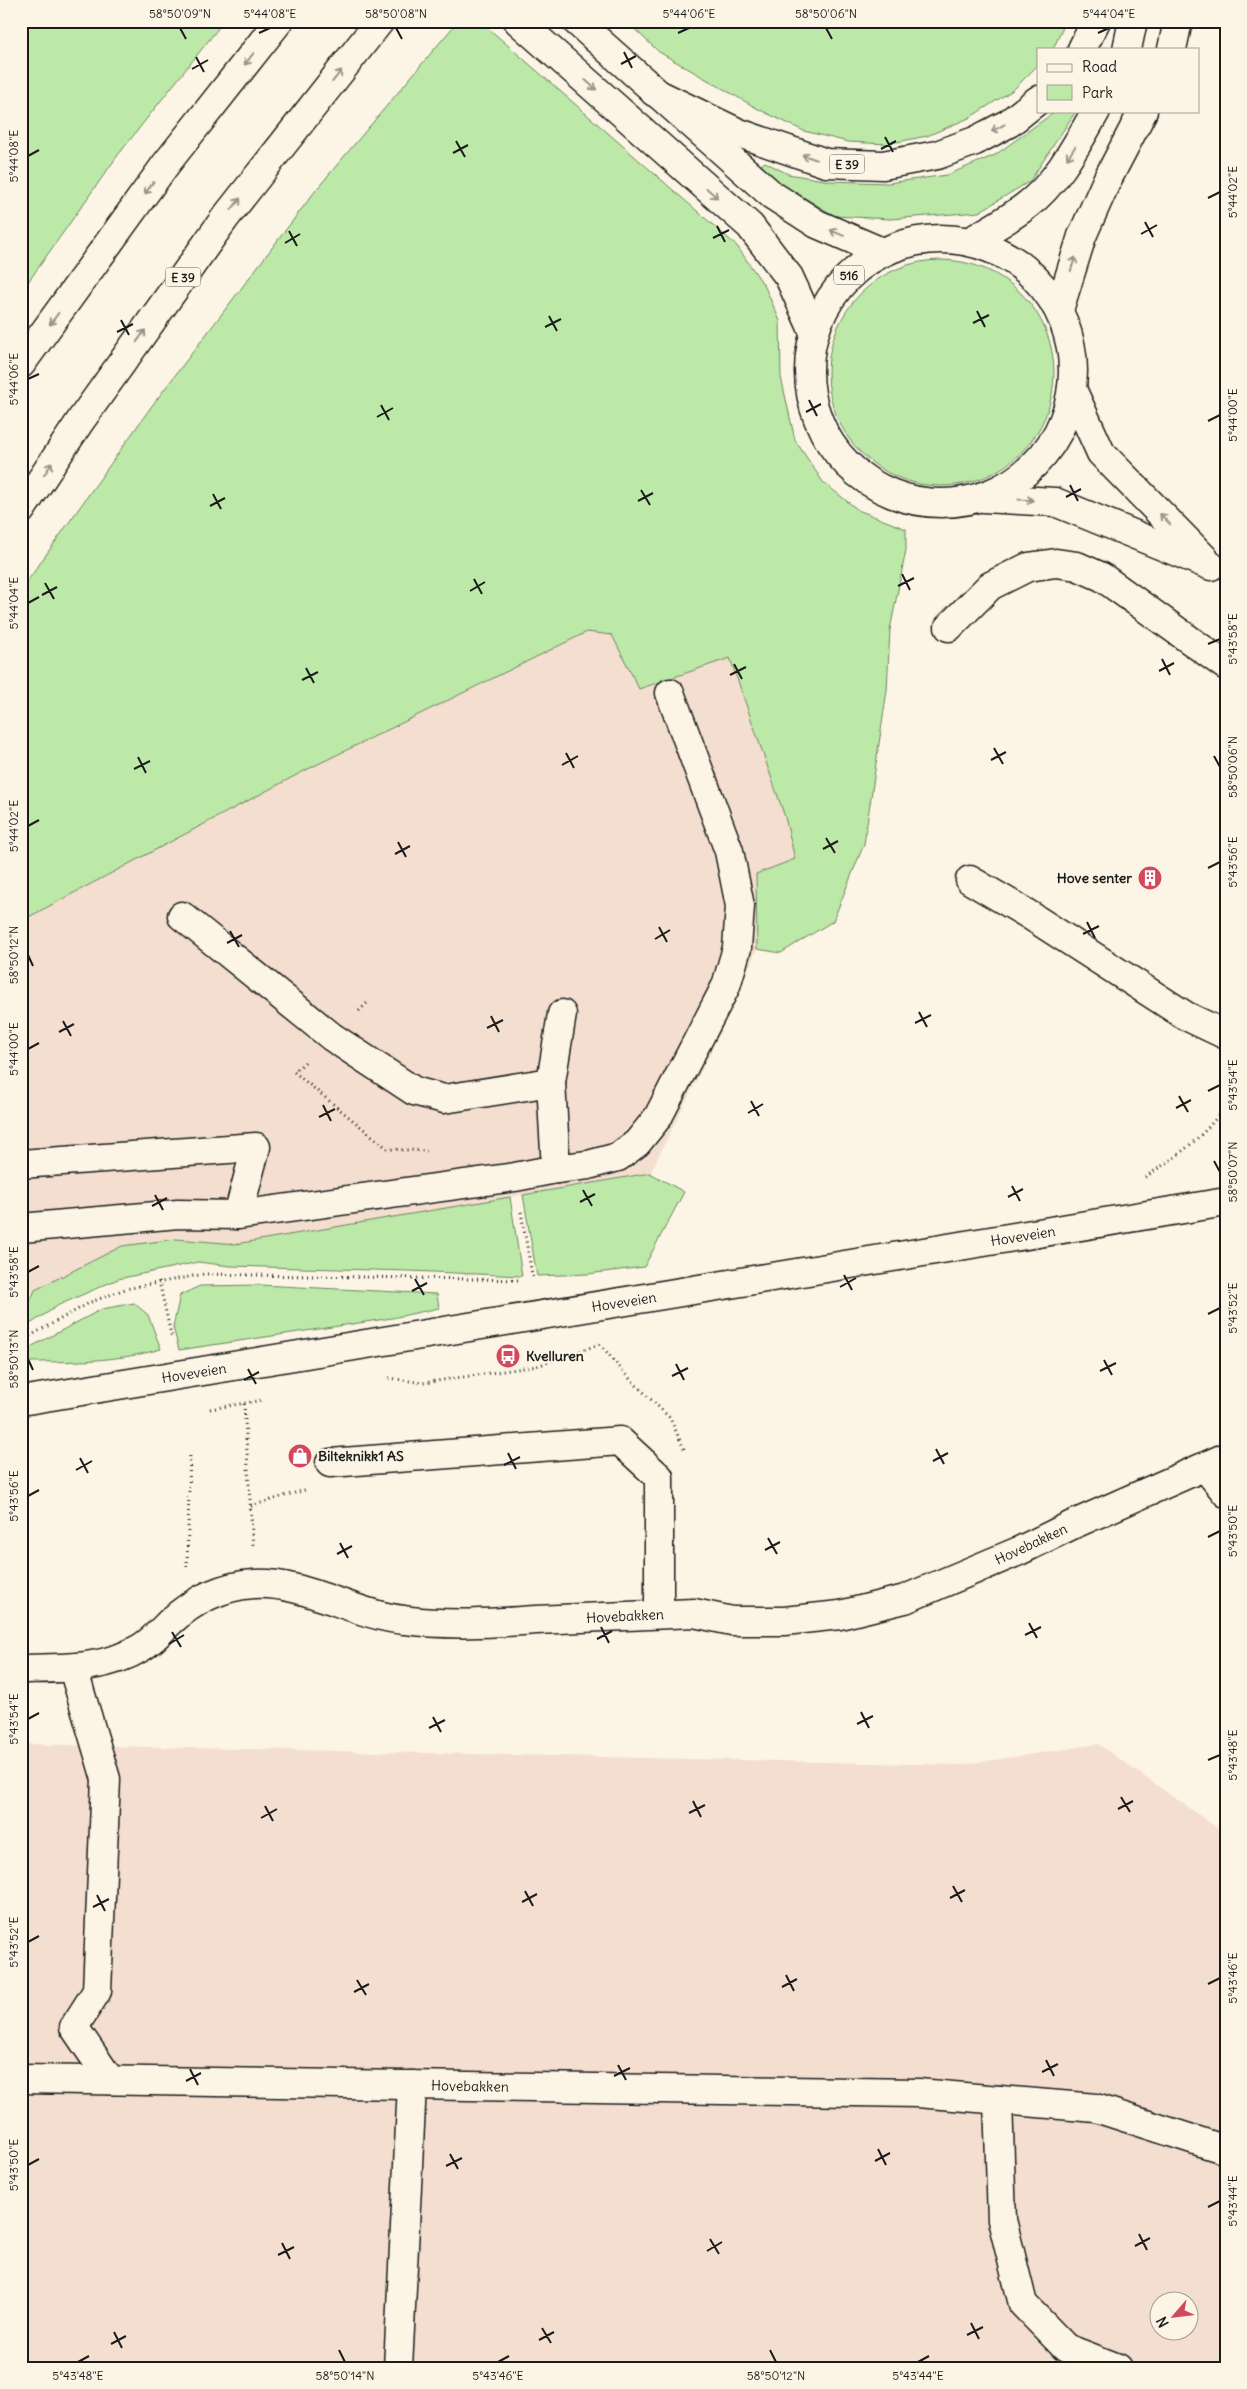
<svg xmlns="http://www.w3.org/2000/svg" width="1247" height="2389" font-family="Delius,sans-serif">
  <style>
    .built { fill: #f4decf; fill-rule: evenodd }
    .green { fill: #bce9a7; stroke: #6c8262 }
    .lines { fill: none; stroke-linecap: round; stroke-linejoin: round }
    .minor-casing { stroke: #1c1c1c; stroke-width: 31 }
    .major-casing { stroke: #1c1c1c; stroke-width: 31 }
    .highway-casing { stroke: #1c1c1c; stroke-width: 31 }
    .path { stroke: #1c1c1c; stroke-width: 3; stroke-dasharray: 1 4; stroke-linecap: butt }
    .minor { stroke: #fcf5e5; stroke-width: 28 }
    .major { stroke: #fcf5e5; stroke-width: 28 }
    .highway { stroke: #fcf5e5; stroke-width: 28 }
    .oneway { stroke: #97938b }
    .ticks { fill: none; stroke: #1c1c1c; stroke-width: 2 }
    .labels { text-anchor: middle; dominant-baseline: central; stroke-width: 4.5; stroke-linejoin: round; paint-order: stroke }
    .shield { fill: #fcf5e5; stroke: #5f5d58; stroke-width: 1 }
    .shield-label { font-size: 12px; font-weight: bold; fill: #1c1c1c }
    .poi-label { font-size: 14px; font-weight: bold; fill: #1c1c1c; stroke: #fcf5e5; text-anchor: start }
    .street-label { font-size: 14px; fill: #1c1c1c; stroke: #fcf5e5 }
    .neatline { fill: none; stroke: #1c1c1c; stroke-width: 2 }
    .ticks-label { font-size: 12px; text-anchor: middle; fill: #1c1c1c }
  </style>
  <rect width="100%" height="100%" fill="#fcf5e5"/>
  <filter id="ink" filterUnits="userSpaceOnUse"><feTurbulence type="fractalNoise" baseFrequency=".02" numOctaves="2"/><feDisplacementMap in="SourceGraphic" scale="10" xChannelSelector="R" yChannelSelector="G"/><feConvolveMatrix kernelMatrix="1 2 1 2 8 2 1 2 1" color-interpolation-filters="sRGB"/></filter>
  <g filter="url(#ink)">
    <g class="built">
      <path d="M 587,632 L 612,635 L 639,689 L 730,657 L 785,817 L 795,859 L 756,874 L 757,949 L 722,1029 L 650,1173 L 236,1244 L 176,1239 L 122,1246 L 21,1298 L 21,921 L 306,770 Z"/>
      <path d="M 21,1744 L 961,1765 L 1098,1744 L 1226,1834 L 1226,2368 L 21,2368 ZM 1160,2302 L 1190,2302 L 1190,2332 L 1160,2332 Z"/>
    </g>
    <g class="green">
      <path d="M 21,21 L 224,21 L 118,155 L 21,292 Z"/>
      <path d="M 458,21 L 480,21 L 737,246 L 765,287 L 780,321 L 781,377 L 795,440 L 823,482 L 858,510 L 906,529 L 906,550 L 890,630 L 887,690 L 864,844 L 833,921 L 781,953 L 757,949 L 756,874 L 795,859 L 785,817 L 730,658 L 639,689 L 612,635 L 587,632 L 306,770 L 21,921 L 21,590 L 151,407 L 316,190 Z"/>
      <path d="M 626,21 L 1066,21 L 1053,49 L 1038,49 L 1038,65 L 1013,90 L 969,118 L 927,136 L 887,144 L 848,142 L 804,131 L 760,110 L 659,52 Z"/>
      <path d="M 1056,111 L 1076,111 L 1030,181 L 979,212 L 890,219 L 835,216 L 756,169 L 765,162 L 788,174 L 830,181 L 888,183 L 947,175 L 995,155 Z"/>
      <circle cx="941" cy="373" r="113"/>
      <path d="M 650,1173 L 684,1192 L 644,1267 L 588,1274 L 537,1276 L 523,1195 Z"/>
      <path d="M 510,1197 L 522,1276 L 410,1271 L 230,1266 L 198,1262 L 118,1279 L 59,1305 L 21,1330 L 21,1310 L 28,1306 L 35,1290 L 122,1246 L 176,1239 L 236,1244 Z"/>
      <path d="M 260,1285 L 437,1294 L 439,1308 L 392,1318 L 179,1350 L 173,1327 L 180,1295 L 200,1286 Z"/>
      <path d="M 134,1303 L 148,1315 L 161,1349 C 115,1362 69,1362 21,1362 L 21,1352 L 102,1309 Z"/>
    </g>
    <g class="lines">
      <defs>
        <g id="minor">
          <path d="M 949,627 L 990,586 L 1028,567 L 1056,563 L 1077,566 L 1102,577 L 1226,666"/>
          <path d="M 970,880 L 1031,916 L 1186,1016 L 1226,1035"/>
          <path d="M 182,916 L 332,1037 L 414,1091 L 444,1099 L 551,1082"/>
          <path d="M 21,1164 L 256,1147 L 238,1215"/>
          <path d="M 556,1169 L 551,1082 L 562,1014"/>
          <path d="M 21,1228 L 178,1214 L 238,1215 L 515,1177 L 556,1169 L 588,1165 L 618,1157 L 637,1143 L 658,1117 L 726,986 L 737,948 L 740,906 L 729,851 L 670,693"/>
          <path d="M 330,1463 L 620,1441 L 659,1477 L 659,1614"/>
          <path d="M 1205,1467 L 1226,1493"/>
          <path d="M 73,1668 L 106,1779 L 97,1991 L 74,2027 L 110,2080"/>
          <path d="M 21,1669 C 62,1668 106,1670 142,1647 C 152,1641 162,1630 170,1622 C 194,1600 222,1586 254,1584 C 304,1581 354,1615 404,1620 C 448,1626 492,1623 536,1620 C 589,1618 641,1615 694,1613 L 732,1621 L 784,1621 L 840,1615 L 905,1599 L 1019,1551 L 1072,1525 L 1226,1457"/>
          <path d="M 21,2079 L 918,2093 L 1096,2108 L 1226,2150"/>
          <path d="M 998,2100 L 1002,2220 L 1023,2304 L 1066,2348 L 1118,2368"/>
          <path d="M 398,2368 L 412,2085"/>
        </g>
        <g id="major">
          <path d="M 518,21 L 750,226 L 789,277 L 814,332"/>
          <path d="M 576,21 L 772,195 L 817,224 L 882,252"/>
          <circle cx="941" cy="371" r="132"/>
          <path d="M 1072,389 L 1101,453 L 1204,558"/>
          <path d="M 983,498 L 1055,502 L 1211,566"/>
          <path d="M 21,1401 L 1226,1202"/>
        </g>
        <g id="highway">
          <path d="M 1082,49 L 1096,21"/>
          <path d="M 1127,49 L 1133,21"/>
          <path d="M 1172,49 L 1178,21"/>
          <path d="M 654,92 L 739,133 L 826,163 L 883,165 L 937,155 L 975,141 L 1009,123 L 1038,100"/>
          <path d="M 971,241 C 989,230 1009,219 1026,206 C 1057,183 1077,144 1096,111"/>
          <path d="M 1059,310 L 1082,236 L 1107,180 L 1143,111"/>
          <path d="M 21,364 L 166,164 L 279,21"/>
          <path d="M 21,510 L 81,420 L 225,218 L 380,21"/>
        </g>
      </defs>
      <use href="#minor" class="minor-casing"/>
      <use href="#major" class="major-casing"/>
      <use href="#highway" class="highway-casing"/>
      <g class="path">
        <path d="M 359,1011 L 367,1003"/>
        <path d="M 305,1062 L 294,1072 L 388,1149 L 427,1151"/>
        <path d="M 1145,1177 C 1177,1157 1204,1137 1226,1105"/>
        <path d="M 521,1212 L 533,1280"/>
        <path d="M 21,1279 L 23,1300 L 21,1301"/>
        <path d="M 159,1281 L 172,1339"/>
        <path d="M 21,1341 L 91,1302 L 125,1289 L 204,1274 L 522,1280"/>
        <path d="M 600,1344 L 625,1374 L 670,1418 L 684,1449"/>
        <path d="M 389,1378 L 423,1383 L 537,1366 L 600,1344"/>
        <path d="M 244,1404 L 253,1548"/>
        <path d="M 210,1409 L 263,1400"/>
        <path d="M 251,1506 L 308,1489"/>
        <path d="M 187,1567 L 190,1451"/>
      </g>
      <use href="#minor" class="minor"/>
      <use href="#major" class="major"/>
      <use href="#highway" class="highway"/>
    </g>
    <defs><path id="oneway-shaft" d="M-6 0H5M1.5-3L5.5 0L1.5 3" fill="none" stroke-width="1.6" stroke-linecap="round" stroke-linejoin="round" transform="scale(1.25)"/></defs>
    <g class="oneway">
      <use href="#oneway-shaft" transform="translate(249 59) rotate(128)"/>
      <use href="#oneway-shaft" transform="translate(337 76) rotate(-52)"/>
      <use href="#oneway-shaft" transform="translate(591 85) rotate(42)"/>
      <use href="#oneway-shaft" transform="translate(998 128) rotate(151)"/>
      <use href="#oneway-shaft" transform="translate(1071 153) rotate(123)"/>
      <use href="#oneway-shaft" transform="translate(809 157) rotate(-161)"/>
      <use href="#oneway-shaft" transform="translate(149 188) rotate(126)"/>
      <use href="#oneway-shaft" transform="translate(712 193) rotate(42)"/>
      <use href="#oneway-shaft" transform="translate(236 204) rotate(-52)"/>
      <use href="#oneway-shaft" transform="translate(837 233) rotate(-157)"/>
      <use href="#oneway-shaft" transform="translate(1073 264) rotate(-72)"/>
      <use href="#oneway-shaft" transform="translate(54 319) rotate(126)"/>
      <use href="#oneway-shaft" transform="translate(141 336) rotate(-55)"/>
      <use href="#oneway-shaft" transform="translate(48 469) rotate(-56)"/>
      <use href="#oneway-shaft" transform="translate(1026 500) rotate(3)"/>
      <use href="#oneway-shaft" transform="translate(1165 519) rotate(-134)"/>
    </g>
  </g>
  <path class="ticks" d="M 180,28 L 186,39M 396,28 L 402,39M 826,28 L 832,39M 259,33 L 270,28M 678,33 L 689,28M 1098,33 L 1109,28M 624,52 L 632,68M 196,57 L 204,72M 621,64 L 636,56M 192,69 L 208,60M 885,137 L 893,152M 456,141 L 465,157M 881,149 L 896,141M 453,153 L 468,145M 28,156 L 39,150M 1208,198 L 1220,192M 1145,222 L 1153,237M 717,226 L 725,242M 289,231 L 297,246M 1141,234 L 1157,225M 713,238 L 729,230M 285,243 L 300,234M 977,311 L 985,327M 549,316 L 557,331M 121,320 L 129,335M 973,323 L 989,315M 545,327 L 561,319M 117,332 L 133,324M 28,379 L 39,374M 809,400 L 817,416M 381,405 L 389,420M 806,412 L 821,404M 377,417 L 393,408M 1208,421 L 1220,415M 1070,485 L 1078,501M 641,490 L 650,505M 213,494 L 221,509M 1066,497 L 1081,489M 638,501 L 653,493M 210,506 L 225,498M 902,574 L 910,590M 474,579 L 482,594M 45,583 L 54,599M 898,586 L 914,578M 470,591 L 485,582M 42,595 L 57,587M 28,603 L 39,597M 1208,644 L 1220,639M 1162,659 L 1170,675M 734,664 L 742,679M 306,668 L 314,683M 1159,671 L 1174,663M 730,675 L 746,667M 302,680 L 318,672M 994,748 L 1003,764M 566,753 L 574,768M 1214,756 L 1220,767M 138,757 L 146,773M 991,760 L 1006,752M 562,765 L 578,756M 134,769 L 150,761M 28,826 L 39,820M 826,838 L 835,853M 398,842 L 406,857M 823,849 L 838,841M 395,854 L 410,846M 1208,868 L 1220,862M 1087,922 L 1095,938M 659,927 L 667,942M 230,931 L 239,947M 1083,934 L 1099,926M 655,939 L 670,930M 227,943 L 242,935M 28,955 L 33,966M 919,1012 L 927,1027M 491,1016 L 499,1032M 63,1021 L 71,1036M 915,1023 L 931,1015M 487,1028 L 503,1020M 59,1032 L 74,1024M 28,1049 L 39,1043M 1208,1091 L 1220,1085M 1179,1096 L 1188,1112M 751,1101 L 759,1116M 323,1105 L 331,1121M 1176,1108 L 1191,1100M 748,1113 L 763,1104M 319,1117 L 335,1109M 1214,1161 L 1220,1172M 1012,1186 L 1020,1201M 583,1190 L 592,1206M 155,1195 L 163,1210M 1008,1197 L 1023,1189M 580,1202 L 595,1194M 152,1206 L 167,1198M 28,1272 L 39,1266M 844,1275 L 852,1290M 415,1279 L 424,1295M 840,1287 L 856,1278M 412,1291 L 427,1283M 1208,1314 L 1220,1308M 28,1359 L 33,1370M 1104,1360 L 1112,1375M 676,1364 L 684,1380M 248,1369 L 256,1384M 1100,1371 L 1116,1363M 672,1376 L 688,1368M 244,1380 L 259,1372M 936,1449 L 944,1464M 508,1453 L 516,1469M 80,1458 L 88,1473M 933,1461 L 948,1453M 504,1465 L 520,1457M 76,1470 L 92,1461M 28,1496 L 39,1490M 1208,1537 L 1220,1531M 768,1538 L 777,1554M 340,1543 L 348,1558M 765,1550 L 780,1542M 337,1554 L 352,1546M 1029,1623 L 1037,1638M 601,1627 L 609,1643M 172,1632 L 181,1647M 1025,1635 L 1041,1627M 597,1639 L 612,1631M 169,1644 L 184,1635M 861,1712 L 869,1728M 433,1717 L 441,1732M 28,1719 L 39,1713M 857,1724 L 873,1716M 429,1728 L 445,1720M 1208,1760 L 1220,1755M 1121,1797 L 1130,1812M 693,1801 L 701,1817M 265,1806 L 273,1821M 1118,1809 L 1133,1801M 689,1813 L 705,1805M 261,1818 L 277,1809M 953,1886 L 962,1902M 525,1891 L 533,1906M 97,1895 L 105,1911M 950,1898 L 965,1890M 522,1902 L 537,1894M 93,1907 L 109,1899M 28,1942 L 39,1936M 786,1975 L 794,1991M 357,1980 L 366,1995M 1208,1984 L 1220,1978M 782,1987 L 797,1979M 354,1992 L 369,1984M 1046,2060 L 1054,2076M 618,2065 L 626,2080M 190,2069 L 198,2085M 1042,2072 L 1058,2064M 614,2076 L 630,2068M 186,2081 L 201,2073M 878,2149 L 886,2165M 450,2154 L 458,2169M 875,2161 L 890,2153M 28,2165 L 39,2159M 446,2166 L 462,2158M 1208,2207 L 1220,2201M 1139,2234 L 1147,2250M 710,2239 L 719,2254M 282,2243 L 290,2259M 1135,2246 L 1150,2238M 707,2251 L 722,2242M 278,2255 L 294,2247M 971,2323 L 979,2339M 542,2328 L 551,2343M 114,2332 L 122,2348M 967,2335 L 983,2327M 539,2340 L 554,2332M 111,2344 L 126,2336M 339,2350 L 345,2362M 770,2350 L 776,2362M 78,2362 L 89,2356M 498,2362 L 509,2356M 918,2362 L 929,2356"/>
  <defs>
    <symbol id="building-disc" viewBox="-11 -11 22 22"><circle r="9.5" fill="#d1495b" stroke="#fcf5e5"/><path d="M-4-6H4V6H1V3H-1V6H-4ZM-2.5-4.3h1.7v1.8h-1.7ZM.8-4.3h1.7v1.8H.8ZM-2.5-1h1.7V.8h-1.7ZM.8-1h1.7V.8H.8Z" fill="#fff"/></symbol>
    <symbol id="bus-disc" viewBox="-11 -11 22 22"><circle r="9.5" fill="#d1495b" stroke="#fcf5e5"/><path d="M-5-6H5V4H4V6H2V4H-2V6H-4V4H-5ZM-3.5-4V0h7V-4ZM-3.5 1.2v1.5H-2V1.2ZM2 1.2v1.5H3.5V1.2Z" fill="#fff"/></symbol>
    <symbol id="shop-disc" viewBox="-11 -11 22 22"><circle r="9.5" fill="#d1495b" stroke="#fcf5e5"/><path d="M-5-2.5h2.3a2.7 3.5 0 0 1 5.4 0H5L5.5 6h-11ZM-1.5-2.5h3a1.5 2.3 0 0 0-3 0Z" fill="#fff"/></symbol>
  </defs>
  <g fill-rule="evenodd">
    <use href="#building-disc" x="1136" y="864" width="28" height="28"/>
    <use href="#bus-disc" x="494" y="1342" width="28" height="28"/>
    <use href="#shop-disc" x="286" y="1442" width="28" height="28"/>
  </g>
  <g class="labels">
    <g class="shield">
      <rect x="829.5" y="154.5" width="35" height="19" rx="4"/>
      <rect x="834" y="265.5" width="30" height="19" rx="4"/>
      <rect x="165.5" y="267.5" width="35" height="19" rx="4"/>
    </g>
    <g class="shield-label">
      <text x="847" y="164">E 39</text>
      <text x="849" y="275">516</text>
      <text x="183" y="277">E 39</text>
    </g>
    <g class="poi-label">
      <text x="1132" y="878" text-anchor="end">Hove senter</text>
      <text x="526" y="1356">Kvelluren</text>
      <text x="318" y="1456">Bilteknikk1 AS</text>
    </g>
    <g class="street-label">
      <text transform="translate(1023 1236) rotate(-9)">Hoveveien</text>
      <text transform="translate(624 1302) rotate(-9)">Hoveveien</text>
      <text transform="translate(194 1373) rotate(-9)">Hoveveien</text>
      <text transform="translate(1031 1544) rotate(-25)">Hovebakken</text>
      <text transform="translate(625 1616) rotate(-3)">Hovebakken</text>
      <text transform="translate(470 2086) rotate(1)">Hovebakken</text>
    </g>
  </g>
  <rect width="1247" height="2389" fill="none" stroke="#fcf5e5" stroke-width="55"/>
  <rect x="1037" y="48" width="162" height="65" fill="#fcf5e5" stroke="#a29e95"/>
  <rect x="1047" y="64" width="25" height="8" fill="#fcf5e5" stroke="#a29e95"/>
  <text x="1082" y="72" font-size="15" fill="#1c1c1c">Road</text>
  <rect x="1047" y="85" width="25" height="15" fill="#bce9a7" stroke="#a29e95"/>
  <text x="1082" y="98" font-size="15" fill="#1c1c1c">Park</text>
  <g transform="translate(1174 2316) rotate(242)"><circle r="24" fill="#fcf5e5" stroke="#a29e95"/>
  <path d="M0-4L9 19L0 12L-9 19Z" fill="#d1495b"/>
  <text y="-8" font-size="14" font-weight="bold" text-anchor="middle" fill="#1c1c1c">N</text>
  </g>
  <rect x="28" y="28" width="1192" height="2334" class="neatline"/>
  <g class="ticks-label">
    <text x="180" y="18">58°50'09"N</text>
    <text x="270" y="18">5°44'08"E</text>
    <text x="396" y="18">58°50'08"N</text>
    <text x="689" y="18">5°44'06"E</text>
    <text x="826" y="18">58°50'06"N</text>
    <text x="1109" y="18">5°44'04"E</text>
    <text transform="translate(14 156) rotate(-90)" y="4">5°44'08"E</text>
    <text transform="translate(1233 192) rotate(-90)" y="4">5°44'02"E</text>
    <text transform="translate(14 379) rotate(-90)" y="4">5°44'06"E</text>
    <text transform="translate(1233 415) rotate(-90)" y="4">5°44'00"E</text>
    <text transform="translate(14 603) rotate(-90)" y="4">5°44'04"E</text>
    <text transform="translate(1233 639) rotate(-90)" y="4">5°43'58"E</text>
    <text transform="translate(1233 767) rotate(-90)" y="4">58°50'06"N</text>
    <text transform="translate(14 826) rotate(-90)" y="4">5°44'02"E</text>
    <text transform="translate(1233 862) rotate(-90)" y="4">5°43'56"E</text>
    <text transform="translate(14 955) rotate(-90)" y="4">58°50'12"N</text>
    <text transform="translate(14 1049) rotate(-90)" y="4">5°44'00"E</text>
    <text transform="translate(1233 1085) rotate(-90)" y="4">5°43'54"E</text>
    <text transform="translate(1233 1172) rotate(-90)" y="4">58°50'07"N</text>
    <text transform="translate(14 1272) rotate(-90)" y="4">5°43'58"E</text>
    <text transform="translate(1233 1308) rotate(-90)" y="4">5°43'52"E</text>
    <text transform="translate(14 1359) rotate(-90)" y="4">58°50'13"N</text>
    <text transform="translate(14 1496) rotate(-90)" y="4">5°43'56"E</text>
    <text transform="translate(1233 1531) rotate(-90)" y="4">5°43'50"E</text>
    <text transform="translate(14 1719) rotate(-90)" y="4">5°43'54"E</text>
    <text transform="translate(1233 1755) rotate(-90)" y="4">5°43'48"E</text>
    <text transform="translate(14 1942) rotate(-90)" y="4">5°43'52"E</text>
    <text transform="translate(1233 1978) rotate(-90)" y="4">5°43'46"E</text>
    <text transform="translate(14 2165) rotate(-90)" y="4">5°43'50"E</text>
    <text transform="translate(1233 2201) rotate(-90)" y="4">5°43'44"E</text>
    <text x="78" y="2380">5°43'48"E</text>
    <text x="345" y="2380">58°50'14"N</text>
    <text x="498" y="2380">5°43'46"E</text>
    <text x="776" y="2380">58°50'12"N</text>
    <text x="918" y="2380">5°43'44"E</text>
  </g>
</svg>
